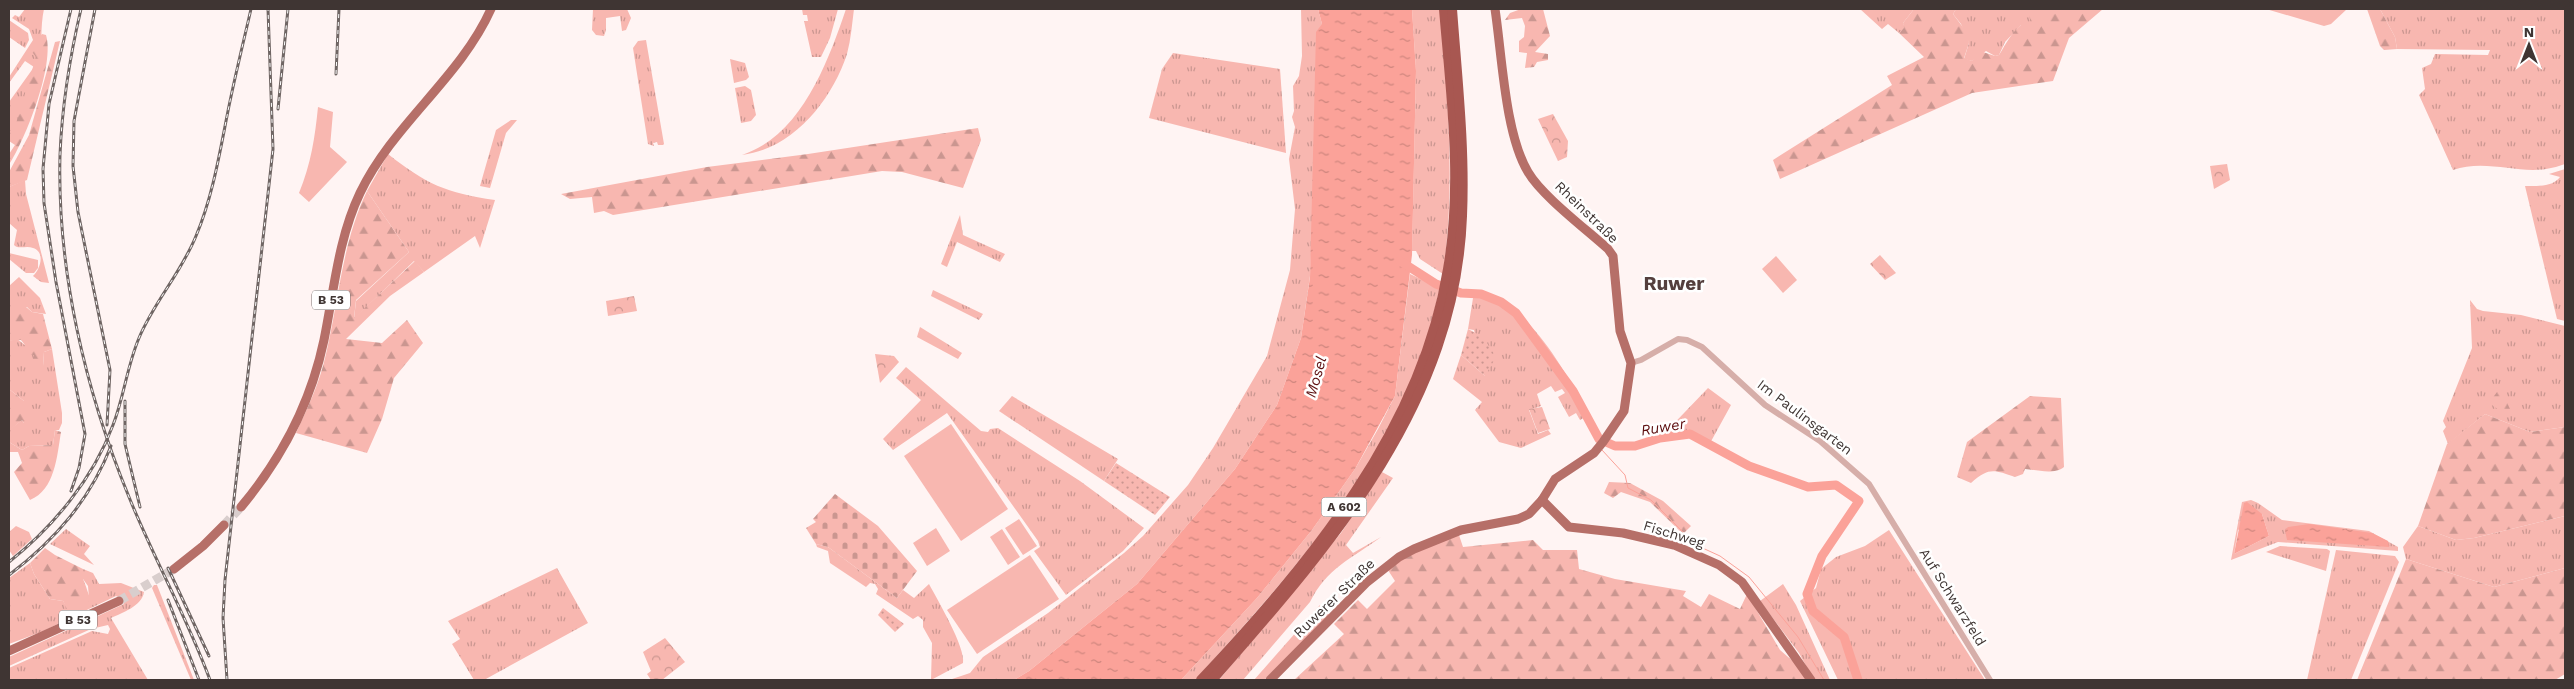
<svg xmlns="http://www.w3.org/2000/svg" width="2574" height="689" font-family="'Work Sans',sans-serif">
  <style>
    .grass { fill: url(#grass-tufts); fill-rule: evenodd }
    .forest { fill: url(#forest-firs) }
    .cemetery { fill: url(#cemetery-stones) }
    .park { fill: url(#park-crowns) }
    .garden { fill: url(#garden-dots) }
    .pitch { fill: #f8b7b0 }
    .water { fill: url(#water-ripples) }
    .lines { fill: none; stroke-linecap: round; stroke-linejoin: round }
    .stream { stroke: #fba299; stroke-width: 1 }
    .river { stroke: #fba299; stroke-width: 9 }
    .major-tunnel { stroke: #d9cecd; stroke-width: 9; stroke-dasharray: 9 4.5; stroke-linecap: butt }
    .minor { stroke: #d6aea9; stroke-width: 6 }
    .major { stroke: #b66f68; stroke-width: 9 }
    .highway { stroke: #a85751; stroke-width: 10 }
    .rail-casing { stroke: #6f6563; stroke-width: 3 }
    .rail { stroke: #fff; stroke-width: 1; stroke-dasharray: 4; stroke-linecap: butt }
    .labels { text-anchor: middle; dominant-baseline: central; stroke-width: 5; stroke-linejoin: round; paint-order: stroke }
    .shield { fill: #fff; stroke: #797270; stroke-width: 1 }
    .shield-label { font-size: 12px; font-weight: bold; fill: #3f3533 }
    .street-label { font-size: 14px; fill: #3f3533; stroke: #fff }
    .water-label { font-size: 15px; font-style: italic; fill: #5e1011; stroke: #fff }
    .district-label { font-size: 19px; font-weight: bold; fill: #543f3d; stroke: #fff }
  </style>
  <defs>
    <pattern id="grass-tufts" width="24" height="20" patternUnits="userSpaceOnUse" patternTransform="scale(1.25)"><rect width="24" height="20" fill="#f8b7b0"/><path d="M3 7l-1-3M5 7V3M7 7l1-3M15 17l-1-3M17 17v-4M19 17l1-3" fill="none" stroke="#ca9690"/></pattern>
    <pattern id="forest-firs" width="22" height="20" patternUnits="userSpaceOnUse" patternTransform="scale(1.25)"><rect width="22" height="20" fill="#f8b7b0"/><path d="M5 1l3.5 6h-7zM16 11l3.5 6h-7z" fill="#ca9690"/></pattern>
    <pattern id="cemetery-stones" width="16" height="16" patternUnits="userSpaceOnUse" patternTransform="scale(1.25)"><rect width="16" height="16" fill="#f8b7b0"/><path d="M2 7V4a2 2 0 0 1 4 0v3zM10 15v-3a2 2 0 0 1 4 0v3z" fill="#ca9690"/></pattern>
    <pattern id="park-crowns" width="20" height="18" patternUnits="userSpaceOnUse" patternTransform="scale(1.25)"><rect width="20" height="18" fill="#f8b7b0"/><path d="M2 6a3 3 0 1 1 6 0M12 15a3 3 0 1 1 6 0" fill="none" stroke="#ca9690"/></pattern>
    <pattern id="garden-dots" width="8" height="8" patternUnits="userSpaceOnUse" patternTransform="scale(1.25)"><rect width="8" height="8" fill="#f8b7b0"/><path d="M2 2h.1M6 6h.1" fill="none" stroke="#ca9690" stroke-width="1.8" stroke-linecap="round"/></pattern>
    <pattern id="water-ripples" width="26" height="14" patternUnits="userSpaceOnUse" patternTransform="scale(1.25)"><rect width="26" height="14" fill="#fba299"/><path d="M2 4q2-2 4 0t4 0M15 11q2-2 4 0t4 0" fill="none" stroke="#cd857d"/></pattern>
  </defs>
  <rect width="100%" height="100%" fill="#fff4f3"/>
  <g class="grass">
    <path d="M 25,9 L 44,9 C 40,28 42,46 41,66 C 39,87 20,143 9,160 L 9,154 L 15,145 L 9,141 L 9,102 L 34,67 L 25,61 L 9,83 L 9,77 L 33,40 L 29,29 L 12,18 L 15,15 L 19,17 Z"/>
    <path d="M 593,9 L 630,9 L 627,9 L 631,18 L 626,30 L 622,31 L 620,16 L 606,18 L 606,30 L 604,36 L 596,35 L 592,30 Z"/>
    <path d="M 802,9 L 838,9 L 830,38 L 821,57 L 812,57 L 804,21 L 808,21 L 807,15 L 803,15 Z"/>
    <path d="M 846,9 L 854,9 C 852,24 851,39 847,54 C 832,100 793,149 742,155 C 801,136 828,62 846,9 Z"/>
    <path d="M 1301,9 L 1318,9 L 1322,24 L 1310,276 L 1301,338 L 1277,405 L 1235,469 L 1137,584 L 1029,671 L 1014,680 L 949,680 L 970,673 L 983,657 L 1048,613 L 1124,553 L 1143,536 L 1188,485 L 1213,448 L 1267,356 L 1290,270 L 1295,209 L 1289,159 L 1295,127 L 1292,117 L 1294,111 L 1293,86 L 1299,76 L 1302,56 Z"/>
    <path d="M 1412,9 L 1441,9 C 1447,98 1456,185 1443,274 L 1420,259 L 1416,251 L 1412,251 L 1416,71 Z"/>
    <path d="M 1860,9 L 1914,9 L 1903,23 L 1905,28 L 1899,33 L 1888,24 L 1882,29 Z"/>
    <path d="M 1956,9 L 2033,9 L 2031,25 L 2021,25 L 2005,42 L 1999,55 L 1995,56 L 1986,51 L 1972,61 L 1964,59 L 1969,43 L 1961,24 L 1953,14 Z"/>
    <path d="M 2380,9 L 2565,9 L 2565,164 C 2559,166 2553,168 2546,169 C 2518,174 2485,159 2453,170 L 2419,95 L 2425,89 L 2422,68 L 2431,64 L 2435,54 L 2488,55 L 2490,50 L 2397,49 L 2395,37 Z"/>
    <path d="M 9,20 L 28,33 L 29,40 L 25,48 L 9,37 Z"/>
    <path d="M 646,40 L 664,144 L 663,145 L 658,145 L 657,142 L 653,143 L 654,146 L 648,144 L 633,48 L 638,41 Z"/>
    <path d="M 1173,53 L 1280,69 L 1286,153 L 1149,118 L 1162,69 Z"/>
    <path d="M 730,59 L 745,63 L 749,77 L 746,80 L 734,83 Z"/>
    <path d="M 745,86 L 751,90 L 756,115 L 751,121 L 741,123 L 735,88 Z"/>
    <path d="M 511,120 L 517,120 L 506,133 L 490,188 L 480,186 L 496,130 Z"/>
    <path d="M 388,154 C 426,184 446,193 495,200 L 480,248 L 475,236 L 424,272 L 414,261 L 354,319 L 356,301 L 409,252 L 367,191 Z"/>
    <path d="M 2565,169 L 2565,321 L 2557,319 L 2525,186 C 2537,186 2553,187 2560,177 L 2549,174 Z"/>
    <path d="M 25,180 L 26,194 L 49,283 L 41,282 L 33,276 C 40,270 46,252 33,248 C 26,245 19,250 14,245 L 17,230 L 9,223 L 9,187 Z"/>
    <path d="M 960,215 L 963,235 L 1005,254 L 1000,262 L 957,242 L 947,267 L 941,264 Z"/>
    <path d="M 9,253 L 38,260 L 38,268 L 34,273 L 26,273 L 9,259 Z"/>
    <path d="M 1410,274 L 1440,288 C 1434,310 1428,340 1420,361 C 1373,484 1282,584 1195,680 L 1181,680 L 1257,598 L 1312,530 L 1355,469 L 1378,429 L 1395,396 Z"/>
    <path d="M 19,277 L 40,298 L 46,314 L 32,312 L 27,307 L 9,311 L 9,286 Z"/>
    <path d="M 933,290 L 983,314 L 979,320 L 931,296 Z"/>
    <path d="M 1474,292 C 1528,299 1565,372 1589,415 L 1580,420 L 1576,413 L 1569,417 L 1558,397 L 1565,393 L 1562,389 L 1555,392 L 1551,386 L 1537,394 L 1541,406 L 1529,410 L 1538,434 L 1548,430 L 1551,434 L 1521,448 L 1499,442 L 1475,410 L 1482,402 L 1453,379 L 1461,355 L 1485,376 L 1474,330 L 1468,329 Z"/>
    <path d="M 2470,300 L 2477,309 L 2483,311 L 2521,315 L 2565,326 L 2565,427 L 2530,432 L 2485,414 L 2448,444 L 2443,431 L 2446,427 L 2443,421 L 2472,348 Z"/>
    <path d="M 920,327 L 962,353 L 958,359 L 917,337 Z"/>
    <path d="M 17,339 L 25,345 L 25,354 L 34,355 L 43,366 L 44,352 L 52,349 L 62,413 L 62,423 L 59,430 L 55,430 L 53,445 L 29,446 L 22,450 L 9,442 L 9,430 L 22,420 L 24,423 L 24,401 L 9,389 L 9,341 Z"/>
    <path d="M 906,367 L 981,431 L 988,432 L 990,429 L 998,428 L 1080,481 L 1144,528 L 1123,551 L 1066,595 L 1034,551 L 1040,547 L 1038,541 L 947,413 L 893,450 L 883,439 L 921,400 L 896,378 Z"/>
    <path d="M 1708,388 L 1731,405 L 1709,445 L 1690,434 L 1660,438 Z"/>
    <path d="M 1012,396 L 1118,459 L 1104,481 L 999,411 Z"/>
    <path d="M 1382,472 L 1393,478 L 1346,545 L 1353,553 L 1381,537 C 1351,559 1327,568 1310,602 L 1243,680 L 1219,680 L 1341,533 Z"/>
    <path d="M 2251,500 L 2258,503 L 2282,520 L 2369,531 L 2398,547 L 2398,551 L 2278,542 L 2231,560 L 2242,502 ZM 2262,514 L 2269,536 L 2234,554 L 2238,530 Z"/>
    <path d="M 2565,516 L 2565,568 L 2494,587 L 2406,559 L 2403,547 L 2418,526 L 2456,540 L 2474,538 Z"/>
    <path d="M 16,526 L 29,532 L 32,539 L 13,556 L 9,550 L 9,532 Z"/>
    <path d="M 66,529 L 90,546 L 84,554 L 94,565 L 50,544 Z"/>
    <path d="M 1889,530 L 1985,680 L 1838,680 L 1800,601 L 1816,588 L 1821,569 L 1836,557 L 1865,546 Z"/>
    <path d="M 816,544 L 828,547 L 897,598 L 903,590 L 914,598 L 929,584 C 937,599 966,648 963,663 L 931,680 L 932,643 L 923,627 L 923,620 L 918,616 L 913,619 L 876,594 L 878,589 L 875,584 L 870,583 L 866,587 L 830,563 L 828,551 L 817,547 Z"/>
    <path d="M 2280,546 L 2327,549 L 2330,551 L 2326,571 L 2266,552 Z"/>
    <path d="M 2336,550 L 2395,556 L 2399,562 L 2351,680 L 2307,680 Z"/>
    <path d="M 30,563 L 34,574 L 50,599 L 63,601 L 67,607 L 89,598 L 88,586 L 83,579 L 83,569 L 93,573 L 99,584 L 121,583 L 144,592 C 142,606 122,613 111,618 L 148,680 L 9,680 L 9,668 L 92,631 L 108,634 L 110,629 L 108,625 L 91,629 L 9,666 L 9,657 L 124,604 L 122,599 L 116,596 L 41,632 L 9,644 L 9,578 Z"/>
    <path d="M 557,568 L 588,623 L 484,680 L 474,680 L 452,644 L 460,639 L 448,621 Z"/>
    <path d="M 1783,584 L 1796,605 L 1830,680 L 1814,680 L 1799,653 L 1760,601 Z"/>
    <path d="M 154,585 L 157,585 L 194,680 L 191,680 L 152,588 Z"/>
    <path d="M 1320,605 L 1330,615 L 1264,680 L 1254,680 Z"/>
  </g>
  <g class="forest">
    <path d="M 1521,9 L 1543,9 L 1550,36 L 1535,52 L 1548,54 L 1548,60 L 1537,62 L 1534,67 L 1525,68 L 1527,53 L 1519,52 L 1519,41 L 1524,37 L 1525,26 L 1522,18 L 1505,20 L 1510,13 Z"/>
    <path d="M 1914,9 L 1956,9 L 1953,14 L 1968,34 L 1969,43 L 1964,58 L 1972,61 L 1980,51 L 1995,56 L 1999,55 C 2006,44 2011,33 2021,25 L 2031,25 L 2029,14 L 2033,9 L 2103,9 L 2069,38 L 2053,81 L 1972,93 L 1780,179 L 1773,160 L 1892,85 L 1887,76 L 1924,57 L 1899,33 L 1904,28 L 1903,23 Z"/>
    <path d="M 2367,9 L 2380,9 L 2395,37 L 2397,49 L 2384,50 L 2380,46 Z"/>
    <path d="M 42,34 L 46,35 C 55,65 26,138 9,165 L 9,156 L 16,145 L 9,139 L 9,131 L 14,130 L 36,57 L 30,49 Z"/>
    <path d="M 60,41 L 27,180 L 9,187 L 9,172 L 29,135 L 55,42 Z"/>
    <path d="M 978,128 L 981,140 L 963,188 L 902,172 L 882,171 L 613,215 L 604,211 L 594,213 L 592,197 L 570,199 L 561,194 L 707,167 L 808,154 Z"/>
    <path d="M 367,191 L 409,252 L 356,300 L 354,318 L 415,261 L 424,272 L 390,296 L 346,339 L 382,343 L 407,320 L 423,343 L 394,378 L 382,419 L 367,453 L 296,433 C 308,407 320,382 326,354 C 339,299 342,243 367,191 Z"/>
    <path d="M 20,302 L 32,312 L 43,314 L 52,349 L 44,352 L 43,366 L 38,371 L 33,367 L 34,355 L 25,355 L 25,345 L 21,340 L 9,341 L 9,311 Z"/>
    <path d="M 9,389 L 24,401 L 32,416 L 24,423 L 22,420 L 9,431 Z"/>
    <path d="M 2497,392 L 2502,392 L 2510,409 L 2502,412 L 2489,403 Z"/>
    <path d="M 2030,396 L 2061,398 L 2064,467 C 2054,475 2037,470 2025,469 L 2023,474 L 2015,477 C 1994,470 1989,467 1971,483 L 1957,477 L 1967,442 Z"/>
    <path d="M 2485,414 L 2530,432 L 2565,427 L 2565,516 L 2474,538 L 2456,540 L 2418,526 L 2447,444 Z"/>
    <path d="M 55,430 L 61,432 C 57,456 55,490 30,500 L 14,472 L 22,463 L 18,452 L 9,452 L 9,442 L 22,450 L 29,446 L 53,445 Z"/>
    <path d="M 1609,482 L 1630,483 L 1663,501 L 1691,526 L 1683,534 L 1650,502 L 1621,492 L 1613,498 L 1604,493 Z"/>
    <path d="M 1458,532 L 1463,547 L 1533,540 L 1543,550 L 1577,550 L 1579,569 L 1615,579 L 1686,591 L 1683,596 L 1701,607 L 1709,594 L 1740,609 L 1747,594 L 1780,650 L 1795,663 L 1807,680 L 1294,680 L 1344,634 L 1334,624 L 1358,600 L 1367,609 L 1395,581 L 1386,567 Z"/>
    <path d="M 45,548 L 55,555 L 83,569 L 83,579 C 86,585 89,597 91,600 L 68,611 L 63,601 L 50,599 L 34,574 L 30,563 Z"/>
    <path d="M 2406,559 L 2494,587 L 2565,568 L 2565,674 L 2555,680 L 2357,680 Z"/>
  </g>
  <path class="cemetery" d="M 835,494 L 878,526 L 917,571 L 897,598 L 828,547 L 816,544 L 806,528 L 816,522 L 813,519 Z"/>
  <g class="park">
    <path d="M 1553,114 L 1568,141 L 1567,157 L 1558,161 L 1538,119 Z"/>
    <path d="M 2227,164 L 2230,180 L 2214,189 L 2210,166 Z"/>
    <path d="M 1880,255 L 1896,273 L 1885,280 L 1870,264 Z"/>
    <path d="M 634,296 L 637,311 L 608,316 L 606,301 Z"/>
    <path d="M 875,354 L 894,356 L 899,362 L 880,383 Z"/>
    <path d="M 1542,407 L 1550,429 L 1538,433 L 1529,409 Z"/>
    <path d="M 665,638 L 685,662 L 662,680 L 651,680 L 647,674 L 651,671 L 643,652 Z"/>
  </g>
  <g class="garden">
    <path d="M 1468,329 L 1483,337 L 1496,357 L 1485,376 L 1461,355 Z"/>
    <path d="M 1116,463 L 1170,497 L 1155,515 L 1104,481 Z"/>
    <path d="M 883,608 L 904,624 L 895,632 L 878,615 Z"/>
  </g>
  <g class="pitch">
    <path d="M 2266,9 L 2347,9 L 2331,24 L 2324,26 Z"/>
    <path d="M 318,107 L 333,112 L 330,147 L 347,162 L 309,202 L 299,193 C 311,164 315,137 318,107 Z"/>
    <path d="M 1776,256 L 1797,280 L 1783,293 L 1762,269 Z"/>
    <path d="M 951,424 L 1008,509 L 961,541 L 904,456 Z"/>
    <path d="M 1019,519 L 1037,546 L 1023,555 L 1005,528 Z"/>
    <path d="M 936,528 L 950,551 L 927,566 L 913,543 Z"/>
    <path d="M 1002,529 L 1020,557 L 1008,565 L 990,537 Z"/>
    <path d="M 1030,555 L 1059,599 L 977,654 L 947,610 Z"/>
  </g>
  <g class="water">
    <path d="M 1318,9 L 1412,9 L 1416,71 L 1412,255 L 1395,396 L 1355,469 L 1312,530 L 1257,598 L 1181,680 L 1014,680 L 1029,671 L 1137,584 L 1235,469 L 1277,405 L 1301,338 L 1310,277 L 1316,32 L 1322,24 Z"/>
    <path d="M 2247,502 L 2262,514 L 2269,536 L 2234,554 L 2244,503 Z"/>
    <path d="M 2309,524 L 2372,533 L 2388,541 L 2389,547 L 2287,540 L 2285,530 L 2288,527 Z"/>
  </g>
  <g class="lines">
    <path class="stream" d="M 1602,450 L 1625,475 L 1628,488 L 1651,500 L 1696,545 L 1720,556 L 1749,577 L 1798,637 L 1824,680"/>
    <path class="river" d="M 1400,261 L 1436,284 L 1461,293 L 1481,294 L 1501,302 L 1516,313 L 1573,391 L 1599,439 L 1615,446 L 1635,446 L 1660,438 L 1690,434 L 1749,466 L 1808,487 L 1836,485 L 1859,501 L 1822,556 L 1807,594 L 1813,611 L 1844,637 L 1858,680"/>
    <g class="major-tunnel">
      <path d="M 224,525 L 241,507"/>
      <path d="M 119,601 L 174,569"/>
    </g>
    <path class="minor" d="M 1631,363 L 1641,360 L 1678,339 L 1687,340 L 1702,347 L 1765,405 L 1820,441 L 1869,484 L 1990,680"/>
    <g class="major">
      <path d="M 1542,500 L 1569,527 L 1623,533 L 1674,545 L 1719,565 L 1742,582 L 1811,680"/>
      <path d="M 241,507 C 282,458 311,402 324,340 C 334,291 338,239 360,193 C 393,124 460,78 491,9"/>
      <path d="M 174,569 L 203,546 L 224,525"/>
      <path d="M 9,651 L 119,601"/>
      <path d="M 1270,680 L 1366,583 L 1399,557 L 1414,549 L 1461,530 L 1518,519 L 1529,514 L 1542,500 L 1555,479 L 1594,453 L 1603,442 L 1624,411 L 1631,363 L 1620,331 L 1613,256 L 1608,249 C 1586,229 1542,196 1528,172 C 1505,134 1502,55 1495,9"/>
    </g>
    <g class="highway">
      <path d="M 1201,680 C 1310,564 1422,430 1448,269 C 1463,183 1451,94 1444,9"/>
      <path d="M 1212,680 C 1330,545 1455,405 1462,216 C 1465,147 1457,77 1452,9"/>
    </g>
    <defs>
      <g id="rail">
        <path d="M 71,9 L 49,104 L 43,169 L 44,203 L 56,282 L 85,434 L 79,468 L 71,491"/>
        <path d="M 81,9 C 70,56 62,106 60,155 C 57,270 85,390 129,497 C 154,559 187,617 210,680"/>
        <path d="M 95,9 L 74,121 L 73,166 L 78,212 L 110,370 L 107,425"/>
        <path d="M 336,74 L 339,9"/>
        <path d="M 278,109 L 288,9"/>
        <path d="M 125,401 L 125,444 L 140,507"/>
        <path d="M 9,562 C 53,527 93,479 113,425 C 124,397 127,366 139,338 C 154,302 181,273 196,236 C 212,198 219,157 227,116 C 234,80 243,44 251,9"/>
        <path d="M 168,568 L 209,656"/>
        <path d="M 9,575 C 55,540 90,500 111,446"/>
        <path d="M 168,600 L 199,680"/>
        <path d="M 227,680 L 223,618 L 225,580 L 273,149 L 268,9"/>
      </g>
    </defs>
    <use href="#rail" class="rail-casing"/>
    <use href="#rail" class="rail"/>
  </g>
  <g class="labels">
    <g class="shield">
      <rect x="312" y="290.5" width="38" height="19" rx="4"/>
      <rect x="1321.5" y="497.5" width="45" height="19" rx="4"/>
      <rect x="59" y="610.5" width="38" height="19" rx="4"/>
    </g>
    <g class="shield-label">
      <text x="331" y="300">B 53</text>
      <text x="1344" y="507">A 602</text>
      <text x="78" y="620">B 53</text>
    </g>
    <g class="street-label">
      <text transform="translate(1587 212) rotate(44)">Rheinstraße</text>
      <text transform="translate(1805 417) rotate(37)">Im Paulinsgarten</text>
      <text transform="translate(1674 534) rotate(17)">Fischweg</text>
      <text transform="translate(1953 597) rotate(58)">Auf Schwarzfeld</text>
      <text transform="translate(1334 598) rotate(-44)">Ruwerer Straße</text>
    </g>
    <g class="water-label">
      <text transform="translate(1316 377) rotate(-74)">Mosel</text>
      <text transform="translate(1663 427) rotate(-9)">Ruwer</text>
    </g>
    <g class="district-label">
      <text x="1674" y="283">Ruwer</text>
    </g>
  </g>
  <rect width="2574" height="689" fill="none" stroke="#3f3533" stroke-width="20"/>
  <g transform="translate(2529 45)" stroke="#ffffff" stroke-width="4" paint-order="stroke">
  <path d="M0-4L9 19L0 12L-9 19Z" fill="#3f3533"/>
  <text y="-8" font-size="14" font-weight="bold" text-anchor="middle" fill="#3f3533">N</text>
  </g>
</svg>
